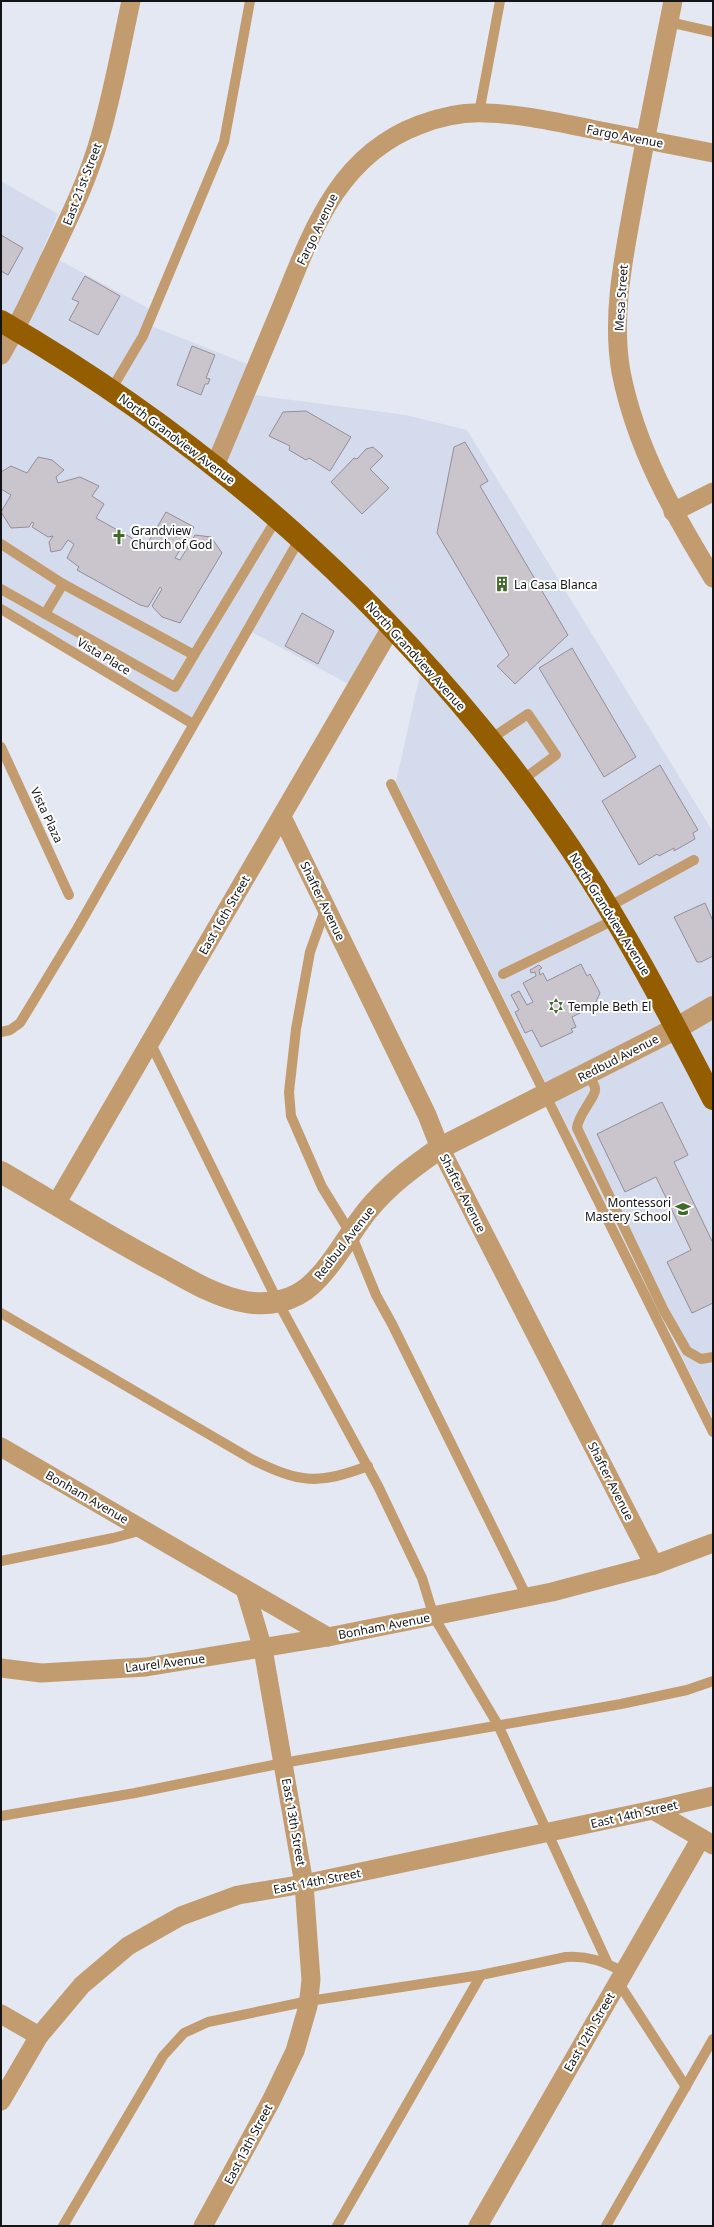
<svg xmlns="http://www.w3.org/2000/svg" width="714" height="2227" font-family="'Noto Sans',sans-serif">
  <style>
    .built { fill: #d4dbec }
    .building { fill: #cac4cd; stroke: #948e97 }
    .lines { fill: none; stroke-linecap: round; stroke-linejoin: round }
    .service { stroke: #c29c6f; stroke-width: 10 }
    .minor { stroke: #c29c6f; stroke-width: 19 }
    .tertiary { stroke: #c29c6f; stroke-width: 22 }
    .primary { stroke: #945e00; stroke-width: 22 }
    .labels { text-anchor: middle; dominant-baseline: central; stroke-width: 4; stroke-linejoin: round; paint-order: stroke }
    .street-label { font-size: 12px; fill: #131417; stroke: #fff }
    .poi-label { font-size: 12px; fill: #131417; stroke: #fff; text-anchor: start }
  </style>
  <rect width="100%" height="100%" fill="#e4e8f2"/>
  <path class="built" d="M 1,181 L 58,214 L 42,251 L 150,309 L 146,324 L 255,367 L 247,394 L 406,415 L 467,430 L 713,832 L 713,1419 L 396,782 L 423,661 L 392,627 L 356,688 L 248,630 L 193,721 L 1,609 Z"/>
  <g class="building">
    <path d="M 1,235 L 23,248 L 8,275 L 1,271 Z"/>
    <path d="M 85,276 L 120,296 L 98,335 L 69,320 L 79,302 L 72,299 Z"/>
    <path d="M 192,346 L 215,355 L 206,378 L 210,379 L 208,384 L 205,384 L 201,395 L 177,385 Z"/>
    <path d="M 306,411 L 351,437 L 330,471 L 309,458 L 306,460 L 289,450 L 290,446 L 269,436 L 283,412 Z"/>
    <path d="M 465,442 L 488,481 L 480,486 L 568,635 L 515,684 L 497,666 L 509,655 L 437,533 L 454,447 Z"/>
    <path d="M 373,447 L 383,456 L 370,469 L 389,488 L 362,514 L 331,482 L 354,458 L 357,459 L 366,449 Z"/>
    <path d="M 38,457 L 52,460 L 64,470 L 56,477 L 58,483 L 80,477 L 99,486 L 92,496 L 104,504 L 96,518 L 146,546 L 166,512 L 194,527 L 175,558 L 180,560 L 195,535 L 211,537 L 222,553 L 180,623 L 162,617 L 152,606 L 162,589 L 160,587 L 148,607 L 140,605 L 77,570 L 79,567 L 67,558 L 74,544 L 68,540 L 61,550 L 51,552 L 49,542 L 53,536 L 48,537 L 32,527 L 34,523 L 32,522 L 29,527 L 11,528 L 1,512 L 11,495 L 1,489 L 1,472 L 11,466 L 27,473 Z"/>
    <path d="M 302,613 L 334,631 L 318,664 L 285,646 Z"/>
    <path d="M 572,648 L 636,757 L 604,777 L 539,668 Z"/>
    <path d="M 660,765 L 698,830 L 693,833 L 695,839 L 674,851 L 674,848 L 659,856 L 657,854 L 639,865 L 602,801 Z"/>
    <path d="M 705,903 L 713,921 L 713,956 L 701,962 L 697,962 L 674,917 Z"/>
    <path d="M 581,964 L 587,976 L 590,974 L 600,993 L 595,1004 L 596,1007 L 591,1011 L 588,1009 L 572,1017 L 576,1027 L 571,1029 L 573,1032 L 541,1047 L 532,1030 L 525,1033 L 515,1012 L 519,1010 L 511,995 L 519,991 L 527,1005 L 533,1002 L 523,983 L 536,976 L 535,972 L 531,973 L 530,970 L 539,965 L 542,968 L 539,970 L 540,975 L 543,973 L 547,981 Z"/>
    <path d="M 662,1102 L 688,1155 L 674,1162 L 713,1243 L 713,1303 L 692,1313 L 667,1262 L 691,1250 L 656,1177 L 625,1192 L 597,1134 Z"/>
  </g>
  <g class="lines">
    <g class="service">
      <path d="M 669,22 L 713,32"/>
      <path d="M 479,113 L 500,1"/>
      <path d="M 111,390 L 143,336 L 224,142 L 250,1"/>
      <path d="M 1,544 L 63,584 L 194,655 L 277,518"/>
      <path d="M 1,589 L 175,687 L 194,655"/>
      <path d="M 1,609 L 193,724"/>
      <path d="M 45,614 L 63,584"/>
      <path d="M 489,740 L 528,714 L 556,755 L 521,781"/>
      <path d="M 1,747 L 69,895"/>
      <path d="M 391,784 L 713,1432"/>
      <path d="M 326,907 L 310,952 L 296,1029 L 289,1092 L 291,1116 L 322,1187 L 351,1234 L 376,1295 L 392,1324 L 527,1597"/>
      <path d="M 608,907 L 694,860"/>
      <path d="M 503,974 L 616,919"/>
      <path d="M 1,1032 L 10,1030 L 20,1023 L 77,929 L 300,538"/>
      <path d="M 150,1042 L 278,1302 L 378,1486 L 422,1578 L 434,1617 L 498,1725 L 608,1964"/>
      <path d="M 587,1074 C 589,1077 594,1083 595,1088 C 597,1096 578,1114 577,1128 L 663,1309 L 687,1351 L 701,1359 L 713,1357"/>
      <path d="M 1,1313 L 253,1460 C 300,1483 318,1485 368,1466"/>
      <path d="M 1,1561 L 113,1538 L 143,1530"/>
      <path d="M 1,1816 L 135,1793 L 283,1763 L 621,1704 L 687,1690 L 713,1681"/>
      <path d="M 618,1982 L 686,2087"/>
      <path d="M 63,2226 L 163,2056 L 184,2033 L 208,2022 L 309,2001 L 481,1975 L 566,1957 C 588,1955 604,1962 624,1972"/>
      <path d="M 337,2226 L 481,1975"/>
      <path d="M 606,2226 L 713,2039"/>
    </g>
    <g class="minor">
      <path d="M 673,1 C 660,67 646,134 634,200 C 624,256 611,315 621,372 C 636,448 673,513 713,578"/>
      <path d="M 1,355 C 19,324 34,292 49,260 C 68,220 88,180 100,137 C 113,92 121,47 131,1"/>
      <path d="M 215,466 C 236,416 257,365 278,315 C 310,238 334,157 419,125 C 440,117 463,112 485,113 C 521,114 556,122 591,129 C 631,137 672,145 713,153"/>
      <path d="M 673,512 L 713,492"/>
      <path d="M 282,817 L 427,1115 L 440,1148 L 654,1565"/>
      <path d="M 56,1204 L 392,626"/>
      <path d="M 1,1447 L 328,1637 L 552,1592 L 654,1565 L 713,1543"/>
      <path d="M 1,1668 L 41,1673 L 146,1667 L 328,1637"/>
      <path d="M 653,1810 L 713,1845"/>
      <path d="M 1,2014 L 39,2036"/>
      <path d="M 1,2101 L 39,2036 L 82,1985 L 128,1946 L 181,1916 L 238,1895 L 304,1884 L 653,1810 L 713,1796"/>
      <path d="M 203,2226 L 271,2101 L 295,2051 L 308,2006 L 311,1980 L 304,1884 L 263,1649 L 245,1589"/>
      <path d="M 478,2226 L 701,1838"/>
    </g>
    <path class="tertiary" d="M 1,1172 C 58,1205 113,1240 171,1270 C 194,1283 220,1298 246,1302 C 268,1306 294,1301 311,1285 C 334,1264 348,1235 367,1211 C 388,1185 413,1167 440,1148 L 677,1028 L 713,1007"/>
    <path class="primary" d="M 1,321 C 222,449 414,623 560,833 C 619,918 666,1008 713,1099"/>
  </g>
  <defs>
    <symbol id="church-bare" viewBox="-9 -9 18 18"><path d="M-1.2-6h2.4v3.5h3.3v2.4h-3.3V6h-2.4V-.1h-3.3v-2.4h3.3Z" fill="#406a27" stroke="#fff" stroke-width="2.5" paint-order="stroke"/></symbol>
    <symbol id="building-bare" viewBox="-9 -9 18 18"><path d="M-4-6H4V6H1V3H-1V6H-4ZM-2.5-4.3h1.7v1.8h-1.7ZM.8-4.3h1.7v1.8H.8ZM-2.5-1h1.7V.8h-1.7ZM.8-1h1.7V.8H.8Z" fill="#406a27" stroke="#fff" stroke-width="2.5" paint-order="stroke"/></symbol>
    <symbol id="synagogue-bare" viewBox="-9 -9 18 18"><path d="M0-6.5L5.6 3.2H-5.6ZM0 6.5L5.6-3.2H-5.6Z" fill="#406a27" stroke="#fff" stroke-width="2.5" paint-order="stroke"/></symbol>
    <symbol id="school-bare" viewBox="-9 -9 18 18"><path d="M0-5L7-2L0 1L-7-2ZM-4 1L0 2.5L4 1V4Q0 6-4 4Z" fill="#406a27" stroke="#fff" stroke-width="2.5" paint-order="stroke"/></symbol>
  </defs>
  <g fill-rule="evenodd">
    <use href="#church-bare" x="108" y="526" width="22" height="22"/>
    <use href="#building-bare" x="491" y="573" width="22" height="22"/>
    <use href="#synagogue-bare" x="545" y="995" width="22" height="22"/>
    <use href="#school-bare" x="672" y="1198" width="22" height="22"/>
  </g>
  <g class="labels">
    <g class="street-label">
      <text transform="translate(625 136) rotate(11)">Fargo Avenue</text>
      <text transform="translate(82 184) rotate(-69)">East 21st Street</text>
      <text transform="translate(317 229) rotate(-64)">Fargo Avenue</text>
      <text transform="translate(621 298) rotate(-86)">Mesa Street</text>
      <text transform="translate(177 439) rotate(37)">North Grandview Avenue</text>
      <text transform="translate(104 656) rotate(31)">Vista Place</text>
      <text transform="translate(416 656) rotate(48)">North Grandview Avenue</text>
      <text transform="translate(47 815) rotate(65)">Vista Plaza</text>
      <text transform="translate(323 901) rotate(64)">Shafter Avenue</text>
      <text transform="translate(610 914) rotate(58)">North Grandview Avenue</text>
      <text transform="translate(224 915) rotate(-60)">East 16th Street</text>
      <text transform="translate(618 1058) rotate(-27)">Redbud Avenue</text>
      <text transform="translate(463 1193) rotate(63)">Shafter Avenue</text>
      <text transform="translate(344 1243) rotate(-52)">Redbud Avenue</text>
      <text transform="translate(611 1481) rotate(63)">Shafter Avenue</text>
      <text transform="translate(87 1497) rotate(30)">Bonham Avenue</text>
      <text transform="translate(384 1626) rotate(-11)">Bonham Avenue</text>
      <text transform="translate(165 1663) rotate(-7)">Laurel Avenue</text>
      <text transform="translate(634 1814) rotate(-13)">East 14th Street</text>
      <text transform="translate(294 1822) rotate(80)">East 13th Street</text>
      <text transform="translate(317 1881) rotate(-11)">East 14th Street</text>
      <text transform="translate(589 2032) rotate(-60)">East 12th Street</text>
      <text transform="translate(248 2144) rotate(-62)">East 13th Street</text>
    </g>
    <g class="poi-label">
      <text x="131" y="530">Grandview<tspan x="131" dy="14">Church of God</tspan></text>
      <text x="514" y="584">La Casa Blanca</text>
      <text x="568" y="1006">Temple Beth El</text>
      <text x="671" y="1202" text-anchor="end">Montessori<tspan x="671" dy="14">Mastery School</tspan></text>
    </g>
  </g>
  <rect width="714" height="2227" fill="none" stroke="#131417" stroke-width="4"/>
</svg>
